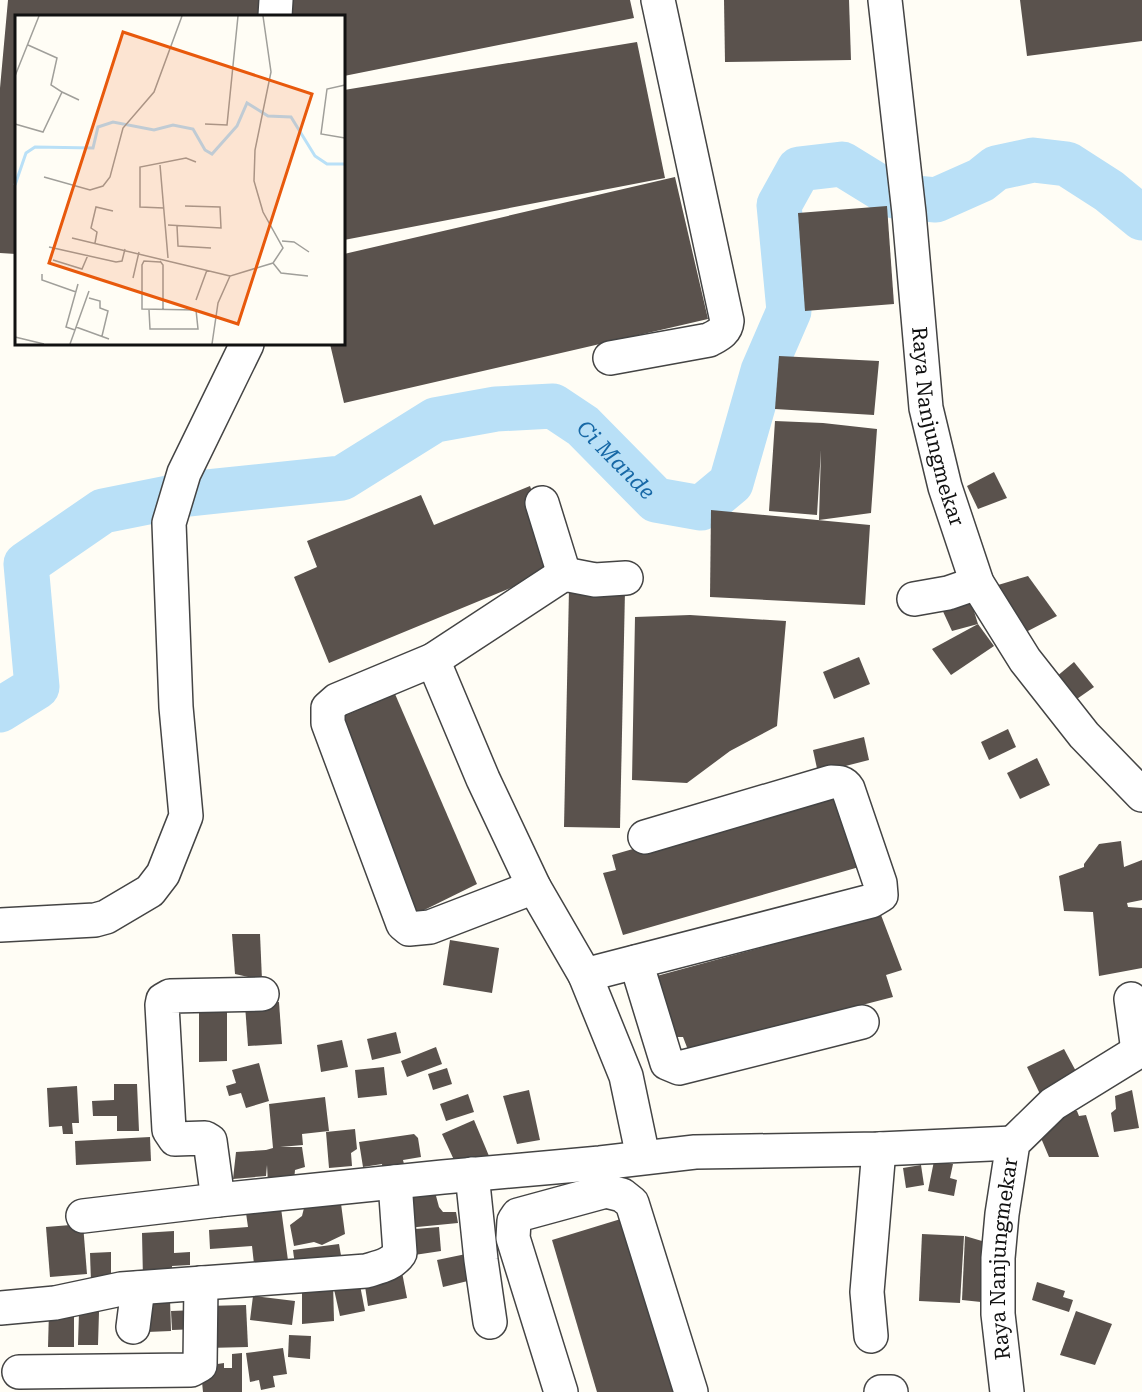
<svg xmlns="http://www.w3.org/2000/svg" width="1142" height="1392" font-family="'Roboto Serif',serif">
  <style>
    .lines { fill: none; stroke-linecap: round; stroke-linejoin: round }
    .river { stroke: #b9e0f7; stroke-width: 45 }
    .building { fill: #5a524d }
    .minor-casing { stroke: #444; stroke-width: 36 }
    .minor { stroke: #fff; stroke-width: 33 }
    .labels { text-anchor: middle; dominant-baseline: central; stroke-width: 6; stroke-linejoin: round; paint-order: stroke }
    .street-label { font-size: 21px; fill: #111; stroke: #fff }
    .water-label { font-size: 22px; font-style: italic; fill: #1768a6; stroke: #fff }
    .inset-river { fill: none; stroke: #b9e0f7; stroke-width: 3 }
    .inset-road { fill: none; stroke: #a09f9a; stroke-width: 1.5 }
    .view { fill: #e8590c; fill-opacity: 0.15; stroke: #e8590c; stroke-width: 3 }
    .inset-edge { fill: none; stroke: #111; stroke-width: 3 }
  </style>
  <rect width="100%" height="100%" fill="#fffdf5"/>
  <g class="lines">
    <path class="river" id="s1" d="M 0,710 L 37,687 L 26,564 L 103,511 L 188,494 L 342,478 L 435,420 L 496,409 L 553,406 L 583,426 L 656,500 L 701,508 L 731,483 L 763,371 L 789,311 L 779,205 L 799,169 L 842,164 L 894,196 L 936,200 L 981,180 L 996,168 L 1033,160 L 1067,164 L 1109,191 L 1142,218"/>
  </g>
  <g class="building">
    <path d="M 8,0 L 259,0 L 258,16 L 16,16 L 16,254 L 0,253 L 0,88 Z"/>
    <path d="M 284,0 L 630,0 L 634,18 L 344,76 L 344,16 L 285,16 Z"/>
    <path d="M 724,0 L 849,0 L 851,60 L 725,62 Z"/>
    <path d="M 1020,0 L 1142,0 L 1142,41 L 1027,56 Z"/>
    <path d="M 637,42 L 665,178 L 344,240 L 344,90 Z"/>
    <path d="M 675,177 L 708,319 L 344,403 L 330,344 L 344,344 L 344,254 Z"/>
    <path d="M 887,206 L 894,304 L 805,311 L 798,213 Z"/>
    <path d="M 779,356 L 879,361 L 874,415 L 775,409 Z"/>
    <path d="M 775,421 L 823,423 L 877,429 L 871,513 L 819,520 L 821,450 L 817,515 L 769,511 Z"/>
    <path d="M 994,472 L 1007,498 L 978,509 L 967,486 Z"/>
    <path d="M 530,486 L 559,568 L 329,663 L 294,577 L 317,567 L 307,541 L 421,495 L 434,525 Z"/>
    <path d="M 711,510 L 870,525 L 865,605 L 710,597 Z"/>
    <path d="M 1028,576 L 1057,616 L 1024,633 L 998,585 Z"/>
    <path d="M 569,589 L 625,590 L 620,828 L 564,827 Z"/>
    <path d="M 969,595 L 978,624 L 952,631 L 940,605 Z"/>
    <path d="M 690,615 L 786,621 L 777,726 L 730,751 L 687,783 L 632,780 L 635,617 Z"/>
    <path d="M 978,624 L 994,646 L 951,675 L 932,649 Z"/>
    <path d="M 859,657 L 870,684 L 834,699 L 823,672 Z"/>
    <path d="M 1074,662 L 1094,687 L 1074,701 L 1056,677 Z"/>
    <path d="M 395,694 L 477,884 L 410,917 L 330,722 Z"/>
    <path d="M 1008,729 L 1016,747 L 989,760 L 981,742 Z"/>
    <path d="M 864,737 L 869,760 L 818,773 L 813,750 Z"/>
    <path d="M 1037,758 L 1050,785 L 1020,799 L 1007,773 Z"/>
    <path d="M 839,790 L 866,865 L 623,935 L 603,873 L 616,870 L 612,855 Z"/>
    <path d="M 1121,841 L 1124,867 L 1142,860 L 1142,900 L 1127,903 L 1128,907 L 1142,908 L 1142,968 L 1099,976 L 1093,912 L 1064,911 L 1059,876 L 1084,867 L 1084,864 L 1099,844 Z"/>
    <path d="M 881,915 L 902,970 L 886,975 L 893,997 L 688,1050 L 683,1037 L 668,1037 L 653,977 Z"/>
    <path d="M 232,934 L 260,934 L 262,980 L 235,974 Z"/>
    <path d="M 450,940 L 499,948 L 492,993 L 443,985 Z"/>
    <path d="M 279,1002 L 282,1044 L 248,1046 L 245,1005 Z"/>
    <path d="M 227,1010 L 227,1061 L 199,1062 L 199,1012 Z"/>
    <path d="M 396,1032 L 401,1053 L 372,1060 L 367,1039 Z"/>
    <path d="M 342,1040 L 348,1067 L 321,1072 L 317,1045 Z"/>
    <path d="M 436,1047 L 442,1064 L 407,1077 L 401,1061 Z"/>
    <path d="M 1064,1049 L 1078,1075 L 1040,1094 L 1027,1067 Z"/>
    <path d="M 259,1063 L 269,1101 L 246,1108 L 241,1093 L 229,1096 L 226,1086 L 236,1083 L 232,1070 Z"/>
    <path d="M 384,1067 L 387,1095 L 358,1098 L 355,1070 Z"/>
    <path d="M 447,1068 L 452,1084 L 433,1090 L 428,1074 Z"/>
    <path d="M 114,1084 L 137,1084 L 139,1131 L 117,1131 L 117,1116 L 93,1116 L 92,1101 L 114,1100 Z"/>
    <path d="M 77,1086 L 79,1123 L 72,1123 L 73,1134 L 63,1134 L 62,1126 L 49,1127 L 47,1088 Z"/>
    <path d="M 529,1090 L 540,1140 L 517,1144 L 503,1096 Z"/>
    <path d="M 1132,1090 L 1139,1128 L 1114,1132 L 1111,1113 L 1116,1109 L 1115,1096 Z"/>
    <path d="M 468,1094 L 474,1112 L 446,1121 L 440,1104 Z"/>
    <path d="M 325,1097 L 329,1131 L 302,1134 L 303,1145 L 280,1147 L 302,1147 L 305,1167 L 295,1170 L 294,1181 L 268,1184 L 267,1165 L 266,1176 L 233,1179 L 236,1152 L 266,1150 L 273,1148 L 269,1104 Z"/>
    <path d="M 1061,1109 L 1077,1111 L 1079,1116 L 1086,1115 L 1099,1157 L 1049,1157 L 1038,1131 Z"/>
    <path d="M 474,1120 L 489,1156 L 454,1160 L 442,1134 Z"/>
    <path d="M 355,1129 L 357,1149 L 351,1153 L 352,1166 L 329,1168 L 326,1132 Z"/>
    <path d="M 414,1134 L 418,1138 L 421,1157 L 403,1160 L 405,1168 L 383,1172 L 382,1164 L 363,1167 L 359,1142 Z"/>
    <path d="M 150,1137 L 151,1161 L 76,1165 L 75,1141 Z"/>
    <path d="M 934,1161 L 953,1164 L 950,1178 L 957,1180 L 954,1196 L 928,1191 Z"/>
    <path d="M 921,1165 L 924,1185 L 906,1188 L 903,1168 Z"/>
    <path d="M 432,1181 L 439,1207 L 443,1212 L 456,1212 L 458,1223 L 407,1228 L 403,1183 Z"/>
    <path d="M 340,1196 L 345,1234 L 322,1245 L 314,1242 L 294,1246 L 290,1225 L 302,1216 L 306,1200 Z"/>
    <path d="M 281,1208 L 289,1268 L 255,1273 L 252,1246 L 210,1249 L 209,1230 L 248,1227 L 246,1213 Z"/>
    <path d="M 624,1218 L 677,1392 L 597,1392 L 552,1240 Z"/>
    <path d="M 83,1224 L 87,1274 L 50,1277 L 46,1227 Z"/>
    <path d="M 439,1227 L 441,1251 L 401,1257 L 403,1230 Z"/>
    <path d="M 174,1231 L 174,1253 L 190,1252 L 190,1265 L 172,1266 L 172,1278 L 143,1279 L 142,1233 Z"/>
    <path d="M 922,1234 L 964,1236 L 960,1303 L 919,1301 Z"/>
    <path d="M 965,1236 L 982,1241 L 981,1302 L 962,1300 Z"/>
    <path d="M 339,1244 L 343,1267 L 296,1273 L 293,1250 Z"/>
    <path d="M 111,1252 L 111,1283 L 91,1282 L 90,1253 Z"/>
    <path d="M 466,1254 L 472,1280 L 443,1287 L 437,1260 Z"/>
    <path d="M 400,1262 L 407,1298 L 368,1306 L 363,1273 Z"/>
    <path d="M 359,1280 L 365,1311 L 340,1316 L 333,1285 Z"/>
    <path d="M 333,1282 L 334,1321 L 302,1324 L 302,1293 Z"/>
    <path d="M 1037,1282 L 1065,1291 L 1063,1297 L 1073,1300 L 1069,1312 L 1032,1300 Z"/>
    <path d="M 253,1296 L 295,1301 L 292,1325 L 250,1320 Z"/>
    <path d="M 170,1298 L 171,1331 L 147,1332 L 146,1299 Z"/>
    <path d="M 246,1305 L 248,1347 L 207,1348 L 206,1306 Z"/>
    <path d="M 197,1310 L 198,1329 L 172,1330 L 171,1311 Z"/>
    <path d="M 49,1311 L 74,1311 L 74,1347 L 48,1347 Z"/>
    <path d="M 1076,1311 L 1112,1324 L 1095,1365 L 1060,1355 Z"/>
    <path d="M 79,1312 L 99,1312 L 98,1345 L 78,1345 Z"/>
    <path d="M 289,1335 L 311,1336 L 310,1359 L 288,1357 Z"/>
    <path d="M 283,1348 L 287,1374 L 273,1376 L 275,1387 L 261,1390 L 259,1380 L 250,1382 L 246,1353 Z"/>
    <path d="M 242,1353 L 242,1392 L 203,1392 L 201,1372 L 211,1365 L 224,1363 L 224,1368 L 232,1368 L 232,1354 Z"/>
  </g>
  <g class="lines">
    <defs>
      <g id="minor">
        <path id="s2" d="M 885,0 L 909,213 L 926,408 L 945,487 L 977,583 L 1025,660 L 1084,735 L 1142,795"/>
        <path d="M 275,16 L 276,0"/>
        <path d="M 610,358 L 709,340 C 718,335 726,332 727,321 L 658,0"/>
        <path d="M 542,503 L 564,574"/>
        <path d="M 914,599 L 948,593 L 977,583"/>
        <path d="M 433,660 L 483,779 L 534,887 L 585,975 L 626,1076 L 643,1157"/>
        <path d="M 534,887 L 430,927 L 409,929 L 403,924 L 328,723 L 328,708 L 337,700 L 433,660 L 564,574 L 595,580 L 626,578"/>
        <path d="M 0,925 L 95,920 L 106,917 L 150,891 L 163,874 L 186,816 L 176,707 L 169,523 L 184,473 L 247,344"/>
        <path d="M 636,962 L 667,1063 L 679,1068 L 862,1022"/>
        <path d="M 585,975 L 871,901 L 881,895 L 880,883 L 848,789 C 844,782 839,782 831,782 L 645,837"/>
        <path d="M 1131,999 L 1138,1051"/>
        <path d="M 601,1171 L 606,1191 L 622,1195 L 632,1203 L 691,1392"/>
        <path d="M 472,1174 L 481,1260 L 490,1322"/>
        <path d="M 218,1200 L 210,1141 L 205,1138 L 175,1139 L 169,1130 L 162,1005 L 163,1000 L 170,996 L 262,994"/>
        <path d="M 83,1216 L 218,1200 L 443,1177 L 600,1163 L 695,1152 L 879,1149 L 1013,1143"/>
        <path d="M 0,1308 L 55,1303 L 121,1289 L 366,1271 C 379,1267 392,1265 400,1253 L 395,1182"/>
        <path d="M 133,1327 L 138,1288"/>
        <path d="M 871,1336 L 867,1292 L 879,1149"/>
        <path d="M 19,1372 L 191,1370 L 200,1365 L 201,1283"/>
        <path d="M 561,1392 L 513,1238 L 514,1221 L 518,1215 L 606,1191"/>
        <path d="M 881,1392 L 891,1392"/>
        <path id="s3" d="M 1007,1392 L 998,1314 L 998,1258 L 1002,1214 L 1013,1143 L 1053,1104 L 1142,1049"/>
      </g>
    </defs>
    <use href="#minor" class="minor-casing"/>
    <use href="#minor" class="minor"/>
  </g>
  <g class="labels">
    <g class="street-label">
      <text stroke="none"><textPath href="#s2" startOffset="430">Raya Nanjungmekar</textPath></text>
      <text stroke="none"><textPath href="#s3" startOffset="134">Raya Nanjungmekar</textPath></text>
    </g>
    <g class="water-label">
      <text stroke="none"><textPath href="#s1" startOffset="814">Ci Mande</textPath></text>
    </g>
  </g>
  <g transform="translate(15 15)">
    <rect width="330" height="330" fill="#fffdf5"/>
    <path class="inset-river" d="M 0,170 L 11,138 L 20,132 L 78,133 L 83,112 L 98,107 L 139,115 L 158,110 L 178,114 L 190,135 L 197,139 L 222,111 L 232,88 L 253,101 L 276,102 L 300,141 L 312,149 L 330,149"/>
    <path class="inset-road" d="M 0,61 L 24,1M 330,70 L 312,74 L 306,119 L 330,123M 47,77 L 64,85M 0,109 L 28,117 L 47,77 L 36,70 L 42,43 L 13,30M 190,109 L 212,110 L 223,1M 145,150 L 153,243M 29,162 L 75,175 L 88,171 L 95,162 L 108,113 L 139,77 L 167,1M 149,193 L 125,192 L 125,152 L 171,143 L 181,147M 153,210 L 206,213 L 205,192 L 170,191M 162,211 L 163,231 L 196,233M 57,223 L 215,261M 267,226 L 279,227 L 294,237M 80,228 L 82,217 L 76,213 L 81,192 L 98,196M 34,232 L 101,247 L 107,246 L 110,234M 38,245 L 67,254 L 73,240M 145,246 L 148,250 L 148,295M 258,248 L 266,258 L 293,261M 27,259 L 27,265 L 61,277M 118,263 L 124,237M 74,283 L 85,286 L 85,293 L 93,296 L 87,321M 181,285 L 192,255M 134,295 L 135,314 L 183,314 L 181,295 L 127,294 L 127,250 L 129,246 L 145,247M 61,312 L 94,324M 60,315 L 51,312 L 63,269M 0,322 L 29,329M 55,329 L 74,276M 197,329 L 203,288 L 215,261 L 258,248 L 268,233 L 248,197 L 239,166 L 240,135 L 256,57 L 248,1"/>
    <path class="view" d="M 108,17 L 297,79 L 223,309 L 34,248 Z"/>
    <rect width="330" height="330" class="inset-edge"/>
  </g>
</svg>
